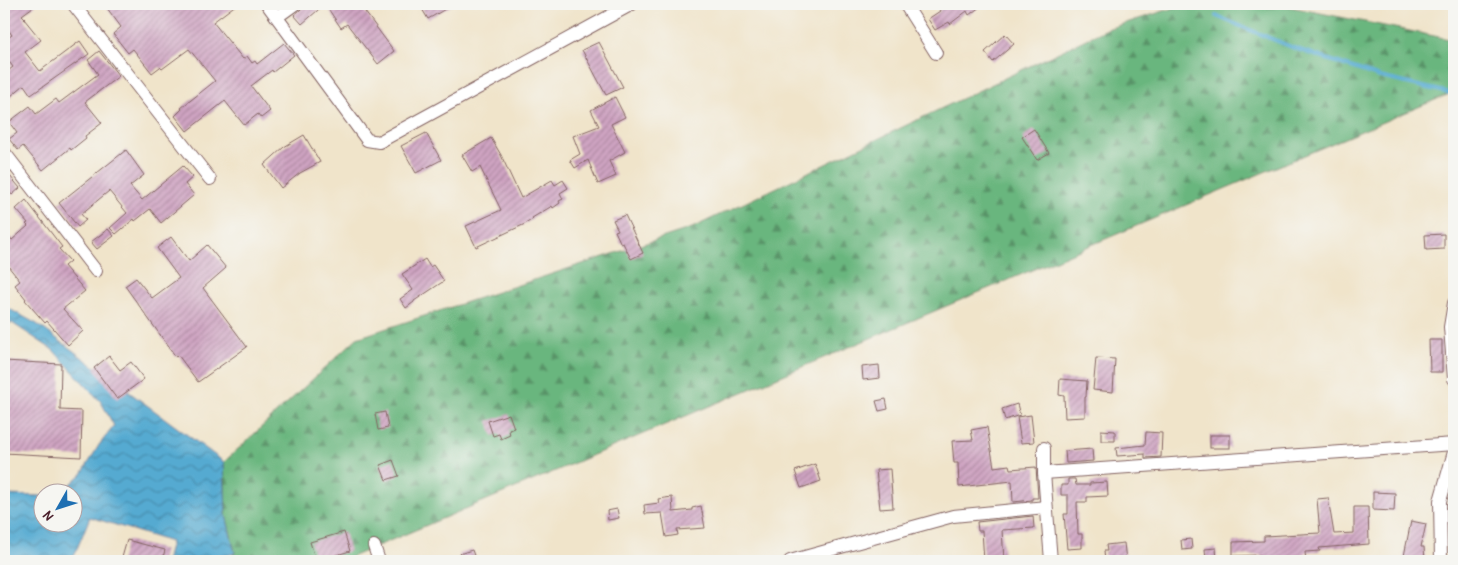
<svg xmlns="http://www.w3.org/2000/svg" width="1458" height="565" font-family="'Patrick Hand',sans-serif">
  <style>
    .forest { fill: url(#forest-firs); stroke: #5a6a54 }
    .water { fill: url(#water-waves); stroke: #4f647e }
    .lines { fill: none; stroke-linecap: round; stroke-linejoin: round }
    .stream { stroke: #54aad1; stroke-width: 4 }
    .building { fill: url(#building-hatch) }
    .street-casing { stroke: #846463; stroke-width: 14 }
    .street { stroke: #fff; stroke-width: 12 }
  </style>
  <defs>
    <pattern id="forest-firs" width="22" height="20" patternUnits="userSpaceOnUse" patternTransform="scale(1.25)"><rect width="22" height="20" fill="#69b67e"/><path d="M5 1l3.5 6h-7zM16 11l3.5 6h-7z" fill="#589367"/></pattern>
    <pattern id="water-waves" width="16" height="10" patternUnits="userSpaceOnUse" patternTransform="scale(1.25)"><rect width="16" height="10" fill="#54aad1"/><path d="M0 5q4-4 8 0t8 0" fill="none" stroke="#488aaa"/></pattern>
    <pattern id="building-hatch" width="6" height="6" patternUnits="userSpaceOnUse" patternTransform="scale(1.25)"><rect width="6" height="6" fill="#cfa4c2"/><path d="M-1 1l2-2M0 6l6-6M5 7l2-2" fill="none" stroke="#aa859e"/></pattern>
  </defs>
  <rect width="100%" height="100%" fill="#f6f6f2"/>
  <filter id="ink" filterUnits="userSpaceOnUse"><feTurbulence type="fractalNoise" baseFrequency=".02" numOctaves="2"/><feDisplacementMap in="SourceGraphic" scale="10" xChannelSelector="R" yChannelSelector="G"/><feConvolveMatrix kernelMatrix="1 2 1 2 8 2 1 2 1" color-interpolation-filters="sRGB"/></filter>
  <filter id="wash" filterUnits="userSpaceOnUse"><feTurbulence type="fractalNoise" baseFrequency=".0096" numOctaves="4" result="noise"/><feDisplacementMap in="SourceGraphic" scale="20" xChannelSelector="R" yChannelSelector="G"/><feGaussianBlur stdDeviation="1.12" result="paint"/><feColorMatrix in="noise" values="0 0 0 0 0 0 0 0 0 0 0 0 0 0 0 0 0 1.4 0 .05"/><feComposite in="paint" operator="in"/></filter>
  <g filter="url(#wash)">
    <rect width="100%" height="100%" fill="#f0e4ca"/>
    <path class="forest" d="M 1186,4 L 1276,4 L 1454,40 L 1454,92 L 342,561 L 230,561 L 235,552 L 226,515 L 224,462 L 357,338 L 692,228 L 1107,29 Z"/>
    <path class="water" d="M 4,306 L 37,324 L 224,462 L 226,515 L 235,553 L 212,561 L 166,561 L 171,542 L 90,517 L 72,561 L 4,561 L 4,495 L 42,496 L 42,522 L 72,522 L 72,492 L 62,492 L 82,474 L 99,445 L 114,426 L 101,402 L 53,350 L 12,323 L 4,324 Z"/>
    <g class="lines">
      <path class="stream" d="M 1216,16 L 1294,48 L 1380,77 L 1454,94"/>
    </g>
    <g id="blocks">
      <g class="building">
        <path d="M 4,4 L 37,4 L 22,15 L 25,18 L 24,19 L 41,40 L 25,52 L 40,71 L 80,41 L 89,54 L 31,95 L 24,85 L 4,102 L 4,74 L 13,67 L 4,55 L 4,41 L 12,35 L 4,24 Z"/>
        <path d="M 104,4 L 237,4 L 213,22 L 243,59 L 247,56 L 252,63 L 255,61 L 257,64 L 284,43 L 294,55 L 273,72 L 272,70 L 251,86 L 270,111 L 261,118 L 258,114 L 244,125 L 225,101 L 187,131 L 175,116 L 182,109 L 181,108 L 215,81 L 189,49 L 162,69 L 160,67 L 152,73 L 133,49 L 128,53 L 113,34 L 121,27 Z"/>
        <path d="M 307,4 L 377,4 L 365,12 L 394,51 L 378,64 L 347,24 L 341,28 L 325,4 L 302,24 L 294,15 Z"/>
        <path d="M 419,4 L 454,4 L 428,19 Z"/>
        <path d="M 946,4 L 984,4 L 969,15 L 967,11 L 950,24 L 949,22 L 935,30 L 928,19 L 940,11 L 939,9 Z"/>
        <path d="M 1005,34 L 1014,44 L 993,62 L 985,52 Z"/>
        <path d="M 599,42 L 623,87 L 606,95 L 582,50 Z"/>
        <path d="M 99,51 L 119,76 L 85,102 L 102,123 L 85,136 L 86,138 L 71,150 L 70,148 L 43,170 L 23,146 L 18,150 L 9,139 L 17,133 L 9,122 L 30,106 L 36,114 L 56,99 L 59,103 L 98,74 L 88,60 Z"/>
        <path d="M 615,97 L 625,117 L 611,124 L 625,152 L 609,161 L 616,176 L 598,184 L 588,160 L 575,168 L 570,160 L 580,154 L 573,136 L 599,126 L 591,110 Z"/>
        <path d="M 1034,129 L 1049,153 L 1037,160 L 1022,137 Z"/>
        <path d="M 426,133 L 441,160 L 416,173 L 401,146 Z"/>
        <path d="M 304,135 L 320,162 L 300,173 L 281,188 L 264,165 L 284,147 Z"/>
        <path d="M 491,138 L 501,155 L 521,198 L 552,180 L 555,185 L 563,180 L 568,188 L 560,193 L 563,199 L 559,201 L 560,203 L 553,208 L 552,206 L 532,218 L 533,219 L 525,224 L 476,247 L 466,226 L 501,210 L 480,167 L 472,172 L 462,155 Z"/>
        <path d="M 126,150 L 144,175 L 130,186 L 142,200 L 183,166 L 193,177 L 185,184 L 194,195 L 161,223 L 150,209 L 135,221 L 134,219 L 116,234 L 110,228 L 127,213 L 109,191 L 81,214 L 86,220 L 78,227 L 59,203 Z"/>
        <path d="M 4,169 L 20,188 L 12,195 L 4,185 Z"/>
        <path d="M 26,200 L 62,247 L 59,249 L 70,261 L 64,266 L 85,291 L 63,309 L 83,331 L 68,345 L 47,321 L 45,323 L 25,300 L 26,299 L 15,285 L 20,281 L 4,261 L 4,230 L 12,240 L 28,226 L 26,224 L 28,223 L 16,209 Z"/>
        <path d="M 625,215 L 643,253 L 631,259 L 623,243 L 621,244 L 615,231 L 618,230 L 613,220 Z"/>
        <path d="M 108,229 L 114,236 L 97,249 L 91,242 Z"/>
        <path d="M 1444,234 L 1444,249 L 1426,250 L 1425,235 Z"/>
        <path d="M 171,237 L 189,261 L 207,245 L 226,268 L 203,288 L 247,347 L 198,382 L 178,355 L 176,357 L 125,286 L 136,278 L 152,298 L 179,278 L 157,248 Z"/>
        <path d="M 425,259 L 430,267 L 433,265 L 444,281 L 414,301 L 414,302 L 406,308 L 400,299 L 413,290 L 402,274 Z"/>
        <path d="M 1429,340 L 1442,340 L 1442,372 L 1430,372 Z"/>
        <path d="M 109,356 L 120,370 L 131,362 L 144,379 L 117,399 L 94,368 Z"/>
        <path d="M 1096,358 L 1115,359 L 1113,392 L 1093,390 Z"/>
        <path d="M 4,361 L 61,364 L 60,410 L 82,411 L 81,457 L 4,453 Z"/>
        <path d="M 879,365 L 880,378 L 863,380 L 862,367 Z"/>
        <path d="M 1060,379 L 1087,381 L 1086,397 L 1085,397 L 1085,417 L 1065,418 L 1064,396 L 1059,395 Z"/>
        <path d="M 886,399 L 888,409 L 879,411 L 876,401 Z"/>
        <path d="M 1017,404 L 1020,415 L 1005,420 L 1002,409 Z"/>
        <path d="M 385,412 L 388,428 L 378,430 L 375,414 Z"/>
        <path d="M 509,414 L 514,428 L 509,430 L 510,435 L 501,439 L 499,434 L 493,436 L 488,421 Z"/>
        <path d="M 1031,415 L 1034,442 L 1021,443 L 1017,417 Z"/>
        <path d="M 987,427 L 994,467 L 1009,465 L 1010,469 L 1036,467 L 1038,498 L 1032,498 L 1032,500 L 1013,502 L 1012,481 L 959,487 L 958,463 L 954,463 L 952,441 L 973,440 L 971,430 Z"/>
        <path d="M 1101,430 L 1115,431 L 1115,441 L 1101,441 Z"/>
        <path d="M 1146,432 L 1162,433 L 1161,457 L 1145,458 L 1145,454 L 1117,456 L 1116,448 L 1145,445 Z"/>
        <rect x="1210" y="435" width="20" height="13"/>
        <path d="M 1092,449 L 1093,461 L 1066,463 L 1065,451 Z"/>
        <path d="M 393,460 L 399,476 L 386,480 L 380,465 Z"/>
        <path d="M 815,464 L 821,481 L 801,488 L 795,471 Z"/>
        <path d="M 890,469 L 893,508 L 880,509 L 876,470 Z"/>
        <path d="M 1068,479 L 1075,479 L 1076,485 L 1090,485 L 1090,483 L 1107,482 L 1108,496 L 1087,497 L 1087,502 L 1077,502 L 1078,534 L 1082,534 L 1082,548 L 1067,549 L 1064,514 L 1068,514 L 1068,495 L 1061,495 L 1061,485 L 1068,485 Z"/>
        <path d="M 1373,492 L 1395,493 L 1394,511 L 1373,510 Z"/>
        <path d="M 672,497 L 673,512 L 692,510 L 692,508 L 701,506 L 705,528 L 677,530 L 678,535 L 666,537 L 662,513 L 645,514 L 644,505 L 659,503 L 658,499 Z"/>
        <path d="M 1328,498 L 1334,534 L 1354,533 L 1354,507 L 1368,507 L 1369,544 L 1319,548 L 1320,551 L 1305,552 L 1306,561 L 1262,561 L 1261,555 L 1233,556 L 1233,542 L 1264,541 L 1264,536 L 1320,533 L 1317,499 Z"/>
        <path d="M 617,509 L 619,518 L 608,520 L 607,511 Z"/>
        <path d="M 1033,516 L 1034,528 L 1002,530 L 1004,560 L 984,561 L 982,531 L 978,531 L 977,522 Z"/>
        <path d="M 1411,521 L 1426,524 L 1421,547 L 1424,547 L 1425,561 L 1403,561 Z"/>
        <path d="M 344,532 L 350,551 L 316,561 L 310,542 Z"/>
        <path d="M 1191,539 L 1192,549 L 1182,550 L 1181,540 Z"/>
        <path d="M 127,540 L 165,550 L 162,561 L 121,561 Z"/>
        <path d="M 1124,543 L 1126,561 L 1105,561 L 1104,551 L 1107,551 L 1106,545 Z"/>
        <path d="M 1216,548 L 1217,559 L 1206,560 L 1205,549 Z"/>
        <path d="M 472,550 L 476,561 L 462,561 L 459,554 Z"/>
      </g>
    </g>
  </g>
  <g filter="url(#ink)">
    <use href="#blocks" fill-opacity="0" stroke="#846463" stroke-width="1"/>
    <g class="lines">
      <defs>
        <g id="street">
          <path d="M 73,4 L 210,179"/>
          <path d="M 267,4 L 367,140 L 379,142 L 632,4"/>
          <path d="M 905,4 L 936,53"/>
          <path d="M 277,17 L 295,4"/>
          <path d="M 4,152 L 96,271"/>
          <path d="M 1454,303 L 1450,327 L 1454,379"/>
          <path d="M 1044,448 L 1044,473 L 1051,561"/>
          <path d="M 1044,473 L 1454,444"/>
          <path d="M 374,546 L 379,561"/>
          <path d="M 790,561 L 953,516 L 1046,507"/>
          <path d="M 1441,561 L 1440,501 L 1454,452"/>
        </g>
      </defs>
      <use href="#street" class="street-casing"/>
      <use href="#street" class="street"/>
    </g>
  </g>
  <rect width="1458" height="565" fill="none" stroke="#f6f6f2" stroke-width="20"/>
  <g transform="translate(58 508) rotate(231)"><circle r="24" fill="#f6f6f2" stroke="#b1a0a2"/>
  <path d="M0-4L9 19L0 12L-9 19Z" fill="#1f6fb2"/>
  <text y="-8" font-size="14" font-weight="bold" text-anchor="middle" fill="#4a1f2b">N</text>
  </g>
</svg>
